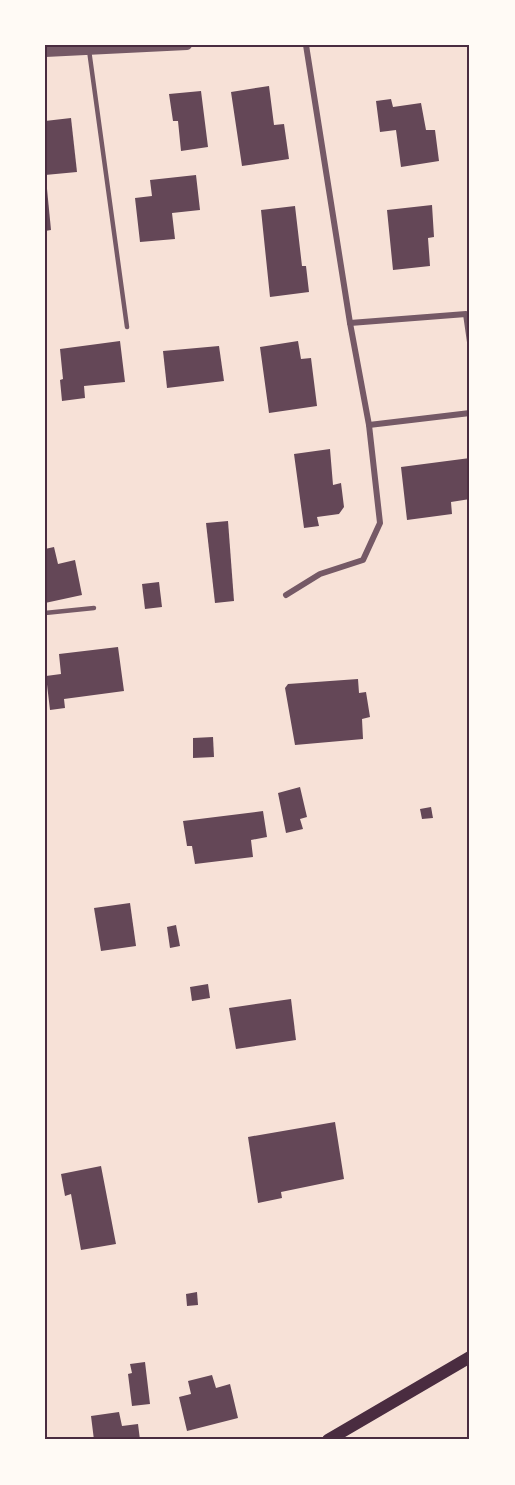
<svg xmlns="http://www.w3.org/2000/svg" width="515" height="1485" font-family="Figtree,sans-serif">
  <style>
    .building { fill: #644757 }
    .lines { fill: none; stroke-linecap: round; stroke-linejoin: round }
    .service { stroke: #755966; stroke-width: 4.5 }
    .minor { stroke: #755966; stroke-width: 6 }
    .tertiary { stroke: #755966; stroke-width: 10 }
    .secondary { stroke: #4a2c40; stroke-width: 12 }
    .neatline { fill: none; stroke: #4a2c40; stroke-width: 2 }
  </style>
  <rect width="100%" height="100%" fill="#f7e1d7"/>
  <g class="building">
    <path d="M 269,86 L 274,125 L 284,124 L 289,159 L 242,166 L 231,92 Z"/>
    <path d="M 201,91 L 208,147 L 181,151 L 178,121 L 173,121 L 169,94 Z"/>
    <path d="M 391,99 L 393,107 L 421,103 L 426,130 L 435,130 L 439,161 L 401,167 L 396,130 L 380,132 L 376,101 Z"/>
    <path d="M 71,118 L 77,172 L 45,175 L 45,121 Z"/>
    <path d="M 196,175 L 200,210 L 172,213 L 175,239 L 140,242 L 135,198 L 152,196 L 150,180 Z"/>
    <path d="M 45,189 L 47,189 L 51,230 L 45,231 Z"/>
    <path d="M 432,205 L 434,237 L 428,238 L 430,266 L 393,270 L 387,210 Z"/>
    <path d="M 295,206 L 302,266 L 306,266 L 309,292 L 270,297 L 261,210 Z"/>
    <path d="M 120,341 L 125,382 L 84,386 L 85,398 L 62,401 L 60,380 L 63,379 L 60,349 Z"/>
    <path d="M 298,341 L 301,359 L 311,358 L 317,406 L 269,413 L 260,347 Z"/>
    <path d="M 219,346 L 224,381 L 167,388 L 163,351 Z"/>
    <path d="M 330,449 L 333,485 L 341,483 L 344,507 L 339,514 L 317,517 L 319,526 L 304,528 L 294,454 Z"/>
    <path d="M 470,458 L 470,499 L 451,502 L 452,514 L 407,520 L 401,467 Z"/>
    <path d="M 228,521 L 234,601 L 215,603 L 206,523 Z"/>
    <path d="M 54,547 L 58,564 L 75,560 L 82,595 L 45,603 L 45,549 Z"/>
    <path d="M 159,582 L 162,607 L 145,609 L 142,584 Z"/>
    <path d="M 118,647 L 124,691 L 64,699 L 65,708 L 50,710 L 46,676 L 61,674 L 59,654 Z"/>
    <path d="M 358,679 L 359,693 L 366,692 L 370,717 L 362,719 L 363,739 L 295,745 L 285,688 L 288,684 Z"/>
    <path d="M 213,737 L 214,757 L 193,758 L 193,738 Z"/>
    <path d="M 300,787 L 307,817 L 300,819 L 303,829 L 286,833 L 278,793 Z"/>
    <path d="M 431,807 L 433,818 L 422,819 L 420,809 Z"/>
    <path d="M 263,811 L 267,837 L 251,840 L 253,857 L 195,864 L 192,846 L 187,846 L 183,821 Z"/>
    <path d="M 130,903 L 136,946 L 101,951 L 94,908 Z"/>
    <path d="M 176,925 L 180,946 L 170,948 L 167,927 Z"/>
    <path d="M 208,984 L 210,998 L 192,1001 L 190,987 Z"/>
    <path d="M 291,999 L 296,1040 L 236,1049 L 229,1008 Z"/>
    <path d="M 335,1122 L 344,1179 L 281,1192 L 282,1198 L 258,1203 L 248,1137 Z"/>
    <path d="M 101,1166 L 116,1244 L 81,1250 L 71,1194 L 65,1196 L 61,1174 Z"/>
    <path d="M 197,1292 L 198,1305 L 187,1306 L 186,1294 Z"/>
    <path d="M 145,1362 L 150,1404 L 132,1406 L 128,1374 L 132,1373 L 130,1364 Z"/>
    <path d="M 212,1375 L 216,1388 L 230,1384 L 238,1418 L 187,1431 L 179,1397 L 191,1394 L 188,1381 Z"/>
    <path d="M 119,1412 L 122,1426 L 138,1424 L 140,1440 L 94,1440 L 91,1416 Z"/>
  </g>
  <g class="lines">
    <g class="service">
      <path d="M 89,50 L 127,327"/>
      <path d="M 45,613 L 94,608"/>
    </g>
    <g class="minor">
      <path d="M 350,323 L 466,314 L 470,342"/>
      <path d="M 369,425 L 470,413"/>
      <path d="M 286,595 L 320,574 L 363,560 L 380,523 L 369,425 L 350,323 L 306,45"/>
    </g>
    <path class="tertiary" d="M 45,52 L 187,45"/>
    <path class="secondary" d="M 328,1440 L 470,1357"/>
  </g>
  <rect width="515" height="1485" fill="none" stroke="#fffaf5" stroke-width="93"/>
  <rect x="46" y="46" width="422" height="1392" class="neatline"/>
</svg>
